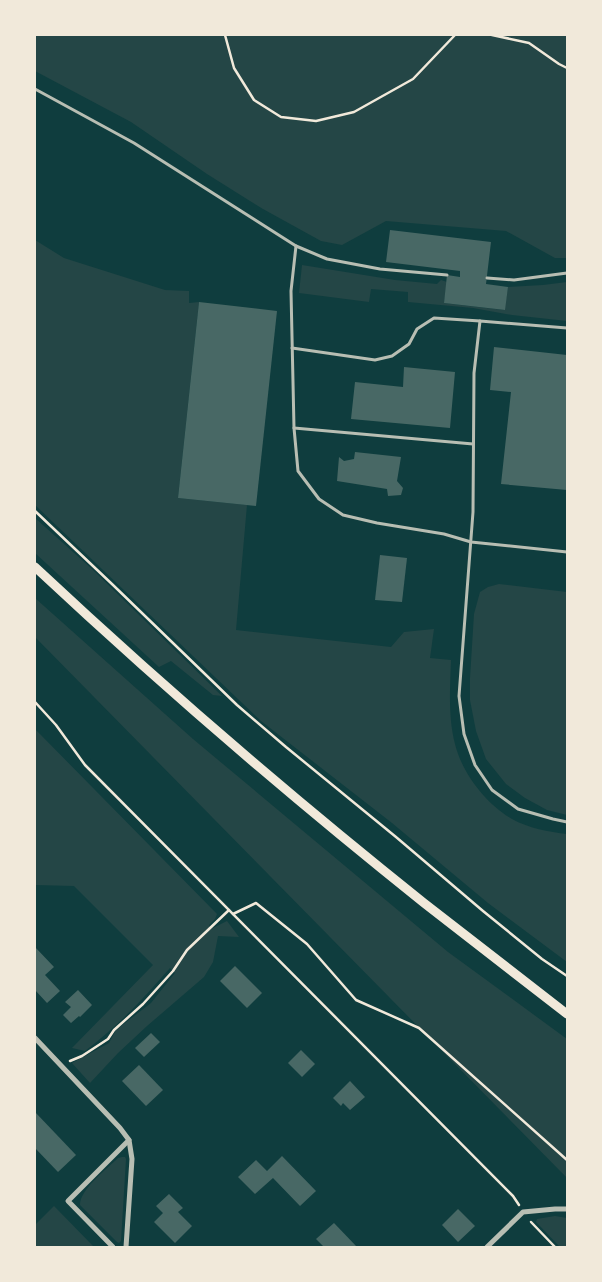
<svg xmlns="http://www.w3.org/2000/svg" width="602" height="1282" viewBox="0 0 602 1282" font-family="'Sofia Sans Condensed',sans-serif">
<rect width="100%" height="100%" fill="#0f3d3e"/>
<g fill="#244646">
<path d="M 35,35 L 567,35 L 567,258 L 555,258 L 506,231 L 386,221 L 342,245 L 321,241 L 263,209 L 207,174 L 131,122 L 35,71 Z"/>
<path d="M 35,240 L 64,258 L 165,290 L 189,291 L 189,303 L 199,302 L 178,498 L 247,505 L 236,630 L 391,647 L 404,632 L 434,629 L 430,658 L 451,660 C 450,688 448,717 455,744 C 462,773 486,804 512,819 C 528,828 549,832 567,834 L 567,962 L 488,903 L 392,823 L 261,721 L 35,505 Z"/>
<path d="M 302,265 L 395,280 L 437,284 L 441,280 L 447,282 L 444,303 L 504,310 L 508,287 L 543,285 L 567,282 L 567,321 L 512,315 L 473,308 L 408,302 L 408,292 L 371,289 L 369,302 L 299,293 Z"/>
<path d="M 35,518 L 92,569 L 222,696 L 213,695 L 171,661 L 159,667 L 35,553 Z"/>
<path d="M 499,584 L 567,592 L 567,815 L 547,810 L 525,798 L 506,784 L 486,759 L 476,731 L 470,700 L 470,678 L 474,614 L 480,592 L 488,587 Z"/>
<path d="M 35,598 L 193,739 L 448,952 L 567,1039 L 567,1178 L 35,637 Z"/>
<path d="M 35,729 L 217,914 L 215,919 L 209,925 L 211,929 L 227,921 L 239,937 L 218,936 L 213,962 L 204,977 L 147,1026 L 118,1053 L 90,1083 L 72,1063 L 109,1043 L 116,1030 L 151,1003 L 175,973 L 170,968 C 144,998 117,1027 85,1051 L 72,1048 L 153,965 L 74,886 L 35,885 Z"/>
<path d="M 122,1157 L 125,1157 L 126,1159 L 121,1241 L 119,1243 L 117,1242 L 80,1205 C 80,1189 107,1169 118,1158 Z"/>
<path d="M 54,1206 L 94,1247 L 35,1247 L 35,1225 Z"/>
<path d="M 555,1216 L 567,1218 L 567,1247 L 560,1247 L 536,1222 L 537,1219 Z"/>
</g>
<g fill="#486865">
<path d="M 390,230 L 491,242 L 486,284 L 508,287 L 505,310 L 444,303 L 447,275 L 460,277 L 460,271 L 386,262 Z"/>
<path d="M 199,302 L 277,311 L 256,506 L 178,498 Z"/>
<path d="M 494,347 L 567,355 L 567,490 L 501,484 L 511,392 L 490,390 Z"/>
<path d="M 404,367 L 455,372 L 450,428 L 351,419 L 355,382 L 403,387 Z"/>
<path d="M 355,452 L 401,457 L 397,481 L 403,488 L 401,495 L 388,496 L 387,489 L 337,481 L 339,457 L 344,461 L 354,459 Z"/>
<path d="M 380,555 L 407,558 L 402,602 L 375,600 Z"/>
<path d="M 35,947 L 54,967 L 45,975 L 60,991 L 47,1003 L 35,990 Z"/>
<path d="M 235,966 L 262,993 L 247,1008 L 220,981 Z"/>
<path d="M 78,990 L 92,1005 L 80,1017 L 79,1016 L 71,1023 L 63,1015 L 71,1007 L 65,1002 Z"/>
<path d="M 151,1033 L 160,1042 L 144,1057 L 135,1048 Z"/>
<path d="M 301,1050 L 315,1064 L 302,1077 L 288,1063 Z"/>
<path d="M 139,1065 L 163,1090 L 146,1106 L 122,1081 Z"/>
<path d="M 350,1081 L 365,1097 L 350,1110 L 343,1103 L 341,1106 L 333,1098 Z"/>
<path d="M 35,1112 L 76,1155 L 58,1172 L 35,1148 Z"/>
<path d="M 282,1156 L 316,1191 L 300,1206 L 273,1178 L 255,1194 L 238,1177 L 256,1160 L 267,1171 Z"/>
<path d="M 169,1194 L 183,1208 L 178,1212 L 192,1226 L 175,1243 L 154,1222 L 163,1213 L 156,1206 Z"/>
<path d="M 458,1209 L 475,1226 L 458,1242 L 442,1225 Z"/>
<path d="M 334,1223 L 357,1247 L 324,1247 L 316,1239 Z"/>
</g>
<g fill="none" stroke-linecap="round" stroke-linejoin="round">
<g stroke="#f1e9da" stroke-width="2.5">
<path d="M 225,35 L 234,68 L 254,100 L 281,117 L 316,121 L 354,112 L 413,79 L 455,35"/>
<path d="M 492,35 L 529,43 L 559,64 L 567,68"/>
<path d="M 35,511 L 113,585 L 237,705 L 286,747 L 396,837 L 483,911 L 542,959 L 567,976"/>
<path d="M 35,702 L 56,725 L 85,765 L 513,1196 L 519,1205"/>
<path d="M 233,914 L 256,903 L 307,944 L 356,1000 L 419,1028 L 567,1160"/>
<path d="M 70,1061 L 82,1056 L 108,1039 L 114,1030 L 143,1004 L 173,971 L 187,950 L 229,910"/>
<path d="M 531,1222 L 555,1247"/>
</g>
<g stroke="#b8beb3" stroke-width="3">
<path d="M 35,89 L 134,143 L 296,246 L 291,291 L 294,428 L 298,471 L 319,499 L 343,515 L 377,523 L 444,534 L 471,542 L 567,552"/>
<path d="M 296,246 L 327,259 L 380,269 L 447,275"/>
<path d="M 487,278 L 514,280 L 567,273"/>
<path d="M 567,328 L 480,321 L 474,373 L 473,512 L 459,696 L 464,734 L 475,765 L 492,790 L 518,809 L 553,819 L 567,822"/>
<path d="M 292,348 L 375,360 L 392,356 L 409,344 L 417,329 L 434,318 L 480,321"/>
<path d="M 294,428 L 473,444"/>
</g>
<g stroke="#b8beb3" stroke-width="5">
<path d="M 35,1038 L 120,1128 L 129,1140 L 132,1159 L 126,1247"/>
<path d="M 113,1247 L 68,1201 L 129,1140"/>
<path d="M 487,1247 L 523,1212 L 555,1209 L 567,1209"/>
</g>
<path stroke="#f1e9da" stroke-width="9" d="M 35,567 C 160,684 290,796 424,903 C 471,940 519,977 567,1014"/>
</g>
<rect width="602" height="1282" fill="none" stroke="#f1e9da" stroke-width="72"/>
</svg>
